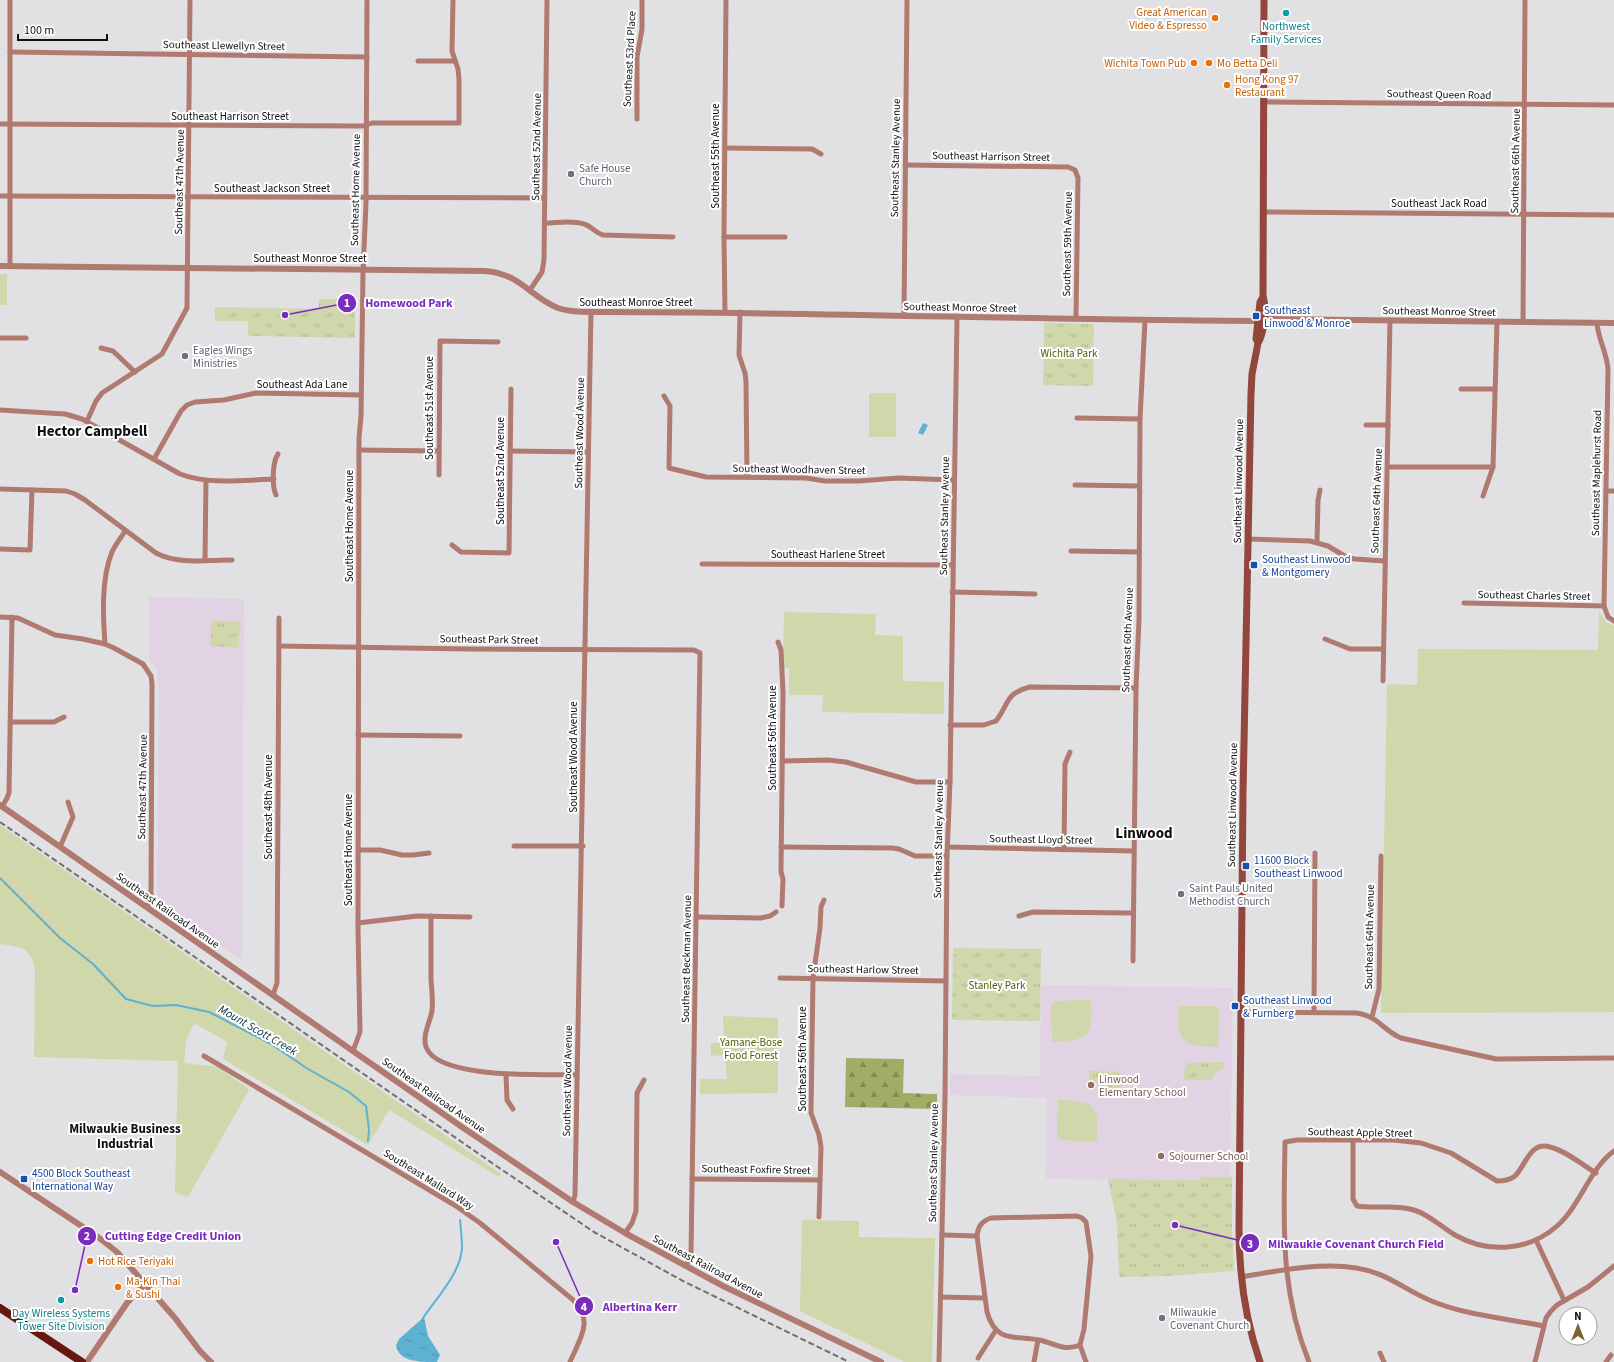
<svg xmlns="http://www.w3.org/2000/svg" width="1614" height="1362" viewBox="0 0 1614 1362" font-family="'Source Sans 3',sans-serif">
<defs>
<pattern id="forest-firs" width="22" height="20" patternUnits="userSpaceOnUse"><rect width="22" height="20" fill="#a2ac65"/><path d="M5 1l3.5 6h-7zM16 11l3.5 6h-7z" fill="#838b52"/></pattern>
<pattern id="park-tufts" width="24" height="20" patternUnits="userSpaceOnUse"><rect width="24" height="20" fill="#d0d7ab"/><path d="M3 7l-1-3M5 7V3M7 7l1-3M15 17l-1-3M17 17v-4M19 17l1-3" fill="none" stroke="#b2b892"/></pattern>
<pattern id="water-ripples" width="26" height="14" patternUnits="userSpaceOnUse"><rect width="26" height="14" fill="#5db1d3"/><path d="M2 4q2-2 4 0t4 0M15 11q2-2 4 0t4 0" fill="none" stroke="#5097b4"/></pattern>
</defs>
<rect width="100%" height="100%" fill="#e1e1e3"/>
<g fill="#e1d2e4">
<path d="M 149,597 L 244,599 L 242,960 L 157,900 L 159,684 L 157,670 L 149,660 Z"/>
<path d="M 1041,985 L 1233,988 L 1230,1177 L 1200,1177 L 1200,1180 L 1046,1179 L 1047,1098 L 950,1095 L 950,1074 L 1040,1076 Z"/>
</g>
<g fill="#d0d7ab">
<rect x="0" y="274" width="7" height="31"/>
<rect x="869" y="393" width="27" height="44"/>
<path d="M 1599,611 L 1606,622 L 1614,626 L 1614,1012 L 1381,1013 L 1387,684 L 1417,685 L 1418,649 L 1598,650 Z"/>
<path d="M 784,612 L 876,614 L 875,635 L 903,636 L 903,681 L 944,682 L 944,714 L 822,712 L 823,695 L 789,695 L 789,668 L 783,668 Z"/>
<path d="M 0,825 L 501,1174 L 499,1177 L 389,1110 L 368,1145 L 223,1059 L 227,1042 L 194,1023 L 186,1041 L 184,1063 L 218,1067 L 246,1087 L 249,1090 L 188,1197 L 175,1192 L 178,1061 L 34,1057 L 35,969 C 30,946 21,947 0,944 Z"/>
<path d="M 1091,1000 C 1093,1037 1090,1040 1052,1042 L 1051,1005 L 1055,1001 Z"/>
<path d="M 1178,1006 L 1215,1006 L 1219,1011 L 1218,1047 C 1181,1046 1178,1043 1178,1006 Z"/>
<path d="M 723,1016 L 778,1018 L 778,1093 L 700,1094 L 700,1079 L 727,1079 L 725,1055 L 711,1056 L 711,1043 L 724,1043 Z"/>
<path d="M 1058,1100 C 1096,1101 1099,1104 1097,1142 L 1061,1140 L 1057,1136 Z"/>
<path d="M 802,1220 L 859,1221 L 859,1237 L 935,1238 L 932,1362 L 904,1362 L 800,1311 Z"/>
</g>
<path fill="url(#forest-firs)" d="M 846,1058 L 904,1059 L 903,1093 L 937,1094 L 937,1109 L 845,1107 Z"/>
<g fill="url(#park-tufts)">
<path d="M 319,299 L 355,299 L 355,338 L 248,336 L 248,321 L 215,321 L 215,307 L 319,309 Z"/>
<path d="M 1044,323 L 1094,324 L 1093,386 L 1043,385 Z"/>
<path d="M 212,620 L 241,622 L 238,648 L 210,646 Z"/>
<path d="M 953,948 L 1041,949 L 1040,1021 L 952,1020 Z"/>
<path d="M 1224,1062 L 1224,1068 L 1216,1072 L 1211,1080 L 1184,1080 L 1185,1068 L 1188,1063 Z"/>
<path d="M 1089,1071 L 1118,1072 L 1126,1081 L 1111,1096 L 1099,1083 L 1089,1083 Z"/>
<path d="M 1200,1177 L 1232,1177 L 1232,1227 L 1234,1271 L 1168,1276 L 1119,1277 L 1117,1223 L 1108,1179 L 1200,1180 Z"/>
</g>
<g fill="url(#water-ripples)">
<path d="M 923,423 L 928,425 L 923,435 L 918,433 Z"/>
<path d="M 424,1317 L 428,1336 L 440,1355 L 437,1362 C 420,1362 398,1362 396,1345 L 399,1339 Z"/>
</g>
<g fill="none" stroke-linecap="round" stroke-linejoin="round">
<g stroke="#5db1d3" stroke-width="2">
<path d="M 0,878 L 60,938 L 93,964 L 126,999 L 153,1006 L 176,1005 L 209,1012 L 271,1044 L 308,1069 L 349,1092 L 366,1106 L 369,1130 L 368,1141"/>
<path d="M 382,1154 L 455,1197"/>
<path d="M 423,1318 C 436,1299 461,1272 462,1248 C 462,1239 461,1230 460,1220"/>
</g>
<g stroke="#b07a71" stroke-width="5">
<path d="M 10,52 L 367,57"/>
<path d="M 418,61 L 455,61"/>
<path d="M 1263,102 L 1614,105"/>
<path d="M 637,119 L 637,57 L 642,29 L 642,0"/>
<path d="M 0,124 L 363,126 L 372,123 L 459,123 L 459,79 L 458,69 L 452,51 L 453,0"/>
<path d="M 725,148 L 812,149 L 821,154"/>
<path d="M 905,165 L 1068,167 L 1075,170 L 1078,178 L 1076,319"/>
<path d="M 0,196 L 545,198"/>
<path d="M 1263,212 L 1614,215"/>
<path d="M 545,223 C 557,223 572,220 584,224 C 591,226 596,233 603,235 L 673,237"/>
<path d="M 724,237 L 785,237"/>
<path d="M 10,266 L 10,0"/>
<path d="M 530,290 L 542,272 L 544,260 L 547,0"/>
<path d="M 725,312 L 724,237 L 726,0"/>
<path d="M 740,312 L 739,355 L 745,373 L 746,381 L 747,477"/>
<path d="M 904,316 L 907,0"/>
<path d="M 1523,322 L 1525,0"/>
<path d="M 1597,323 C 1598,339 1607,353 1608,369 L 1604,606 L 1608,617 L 1614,621"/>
<path d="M 0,338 L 26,338"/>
<path d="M 101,348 L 113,351 L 135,372"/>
<path d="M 1461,389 L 1495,389"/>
<path d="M 664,396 L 670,406 L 669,468 L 706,477 L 806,478 L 825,481 L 859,481 L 898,478 L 954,480"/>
<path d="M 0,410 L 65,414 L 82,419 L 180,474 C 209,485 243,480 274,479"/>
<path d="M 1077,418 L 1140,419"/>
<path d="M 87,421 L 96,401 L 102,393 L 162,354 L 187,308 L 190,0"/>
<path d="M 1366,425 L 1388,425"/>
<path d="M 359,450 L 439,451"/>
<path d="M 510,451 L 588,452"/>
<path d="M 154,459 L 181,411 L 187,405 L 195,402 L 224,400 L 256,393 L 361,395"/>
<path d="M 1388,467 L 1493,467"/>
<path d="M 439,475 L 440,341 L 498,342"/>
<path d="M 1075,485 L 1139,486"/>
<path d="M 0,489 L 66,491 L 75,494 L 85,500 L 156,553 C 178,565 208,560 232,560"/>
<path d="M 1606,491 L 1614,491"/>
<path d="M 276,495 C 272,486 272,463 278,454"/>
<path d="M 1483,496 L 1493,467 L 1497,322"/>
<path d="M 1248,539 L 1310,541 L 1328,546 L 1348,558 L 1355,559 L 1384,561"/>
<path d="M 1317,542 L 1318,500 L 1320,490"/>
<path d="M 452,545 L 461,552 L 509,553 L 511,389"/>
<path d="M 0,549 L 30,550 L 32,490"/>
<path d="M 1071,551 L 1139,552"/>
<path d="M 205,560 L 206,480"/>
<path d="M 702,564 L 953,565"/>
<path d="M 952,592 L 1035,594"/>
<path d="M 1464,603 L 1604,606"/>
<path d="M 0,617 L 18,618 L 55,635 L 83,639 L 105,644 L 114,648 L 143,664 L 151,676 L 152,684 L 151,898 L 147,907"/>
<path d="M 1325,639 L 1350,649 L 1383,649"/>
<path d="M 778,642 L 781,650 L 783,693 L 781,872 L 783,879 L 782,906"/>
<path d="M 105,644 C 103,616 101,579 112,552 C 115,545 121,538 125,531"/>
<path d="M 279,646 L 469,649 L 694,650 L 700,653 L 691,1255 L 686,1266"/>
<path d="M 1383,681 L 1390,320"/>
<path d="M 10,722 L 54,722 L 64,717"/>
<path d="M 950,725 L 984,725 L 996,721 C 1010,703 1004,694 1030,687 L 1136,688"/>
<path d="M 358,735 L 460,736"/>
<path d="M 782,761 L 828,760 L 846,762 L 916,782 L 950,782"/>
<path d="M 2,807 L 7,798 L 9,793 L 12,617"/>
<path d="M 514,846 L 583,846"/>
<path d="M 60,847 L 73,817 L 68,802"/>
<path d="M 781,847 L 892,848 L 899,849 L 915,856 L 947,856"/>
<path d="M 948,847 L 1134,851"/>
<path d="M 359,850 L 380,850 L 402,855 L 413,855 L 429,853"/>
<path d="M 1064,850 L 1065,764 L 1070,752"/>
<path d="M 431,916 C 431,938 431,959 431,980 C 432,990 433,1001 432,1011 C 430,1022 422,1036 426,1047 C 438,1080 547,1074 577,1075"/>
<path d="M 1019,916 L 1033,912 L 1133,913"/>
<path d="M 697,917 L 761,918 L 770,916 L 776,912"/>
<path d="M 358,923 L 417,916 L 470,917"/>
<path d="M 1133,961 L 1136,688 L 1139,620 L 1140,419 L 1145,320"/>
<path d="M 780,978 L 946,981"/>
<path d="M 273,995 L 277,983 L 279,618"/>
<path d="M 1241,1012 L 1356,1013 C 1379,1016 1382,1030 1401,1038 L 1496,1059 L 1614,1058"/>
<path d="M 1314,1012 L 1315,853"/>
<path d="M 1372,1017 L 1379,989 L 1381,856"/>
<path d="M 353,1051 L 360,1032 L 358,930 L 359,438 L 361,416 L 363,273 L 366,203 L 367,0"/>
<path d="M 204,1056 L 456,1206 L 480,1223 L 572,1299 C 595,1320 580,1338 570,1362"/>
<path d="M 506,1074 L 507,1100 L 513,1109"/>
<path d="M 1353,1141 L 1353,1199 L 1357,1206 C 1376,1209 1395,1204 1414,1210 C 1430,1215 1441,1227 1455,1235 C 1488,1254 1529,1251 1557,1226 C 1580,1206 1590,1168 1614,1151"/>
<path d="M 692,1179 L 820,1180"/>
<path d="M 573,1202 L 575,1195 L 591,312"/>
<path d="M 1077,1216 L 1082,1218 L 1086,1222 L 1091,1256 L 1084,1329 L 1080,1345 C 1063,1352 1055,1343 1039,1340 C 1015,1335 996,1344 987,1312 L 977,1236 C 978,1226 982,1221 991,1218 Z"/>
<path d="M 819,1217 L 821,1147 L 819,1135 L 811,1113 L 813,978 L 820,928 L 821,907 L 824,900"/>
<path d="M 625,1233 L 632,1223 L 636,1211 L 637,1093 L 644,1080"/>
<path d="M 942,1235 L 977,1236"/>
<path d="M 1536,1240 L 1564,1300"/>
<path d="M 1241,1277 C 1277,1271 1320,1262 1356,1268 C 1389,1273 1405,1291 1434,1302 C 1466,1315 1509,1319 1544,1326"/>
<path d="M 941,1297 L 984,1298"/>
<path d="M 1080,1345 L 1086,1362"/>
<path d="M 1380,1353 L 1384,1362"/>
<path d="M 978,1358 L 996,1330"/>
<path d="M 939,1362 L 945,1099 L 947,856 L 950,782 L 957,317"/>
<path d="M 1034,1362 L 1038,1340"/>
<path d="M 1309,1362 C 1279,1288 1284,1220 1285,1142 L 1297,1140 L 1393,1140 L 1421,1143 L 1451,1153 L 1497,1181 C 1503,1181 1510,1180 1515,1176 C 1526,1165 1530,1141 1550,1147 C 1566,1151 1581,1164 1596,1173"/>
<path d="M 1535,1362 L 1546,1318 L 1551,1311 L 1557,1305 L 1588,1287 L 1614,1266"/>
<path d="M 1606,1362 L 1611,1355"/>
</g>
<g stroke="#b07a71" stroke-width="6">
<path d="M 0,266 L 485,271 C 521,274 529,296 558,308 C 569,312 580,312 591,312 C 813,312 1036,320 1258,321"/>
<path d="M 1264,319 L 1614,323"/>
<path d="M 0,805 L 462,1127 L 573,1202 L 625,1233 L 723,1286 L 881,1362"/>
<path d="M 0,1172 L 98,1237 L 117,1252 L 175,1318 L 200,1351 L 211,1362"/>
<path d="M 87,1362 L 127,1303 L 145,1284"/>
</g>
<g stroke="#93463c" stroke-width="7">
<path d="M 1257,341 L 1256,339 L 1260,302 L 1263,297"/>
<path d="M 1260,1362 C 1245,1319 1239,1273 1239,1228 L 1243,793 L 1251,394 L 1252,374 L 1258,343 C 1264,334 1267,307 1263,297 L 1264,0"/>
</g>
<path stroke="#661710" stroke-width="8" d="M 0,1308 L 82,1362"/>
<path stroke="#707071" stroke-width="2" stroke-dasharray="6 3" stroke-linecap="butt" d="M 0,822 L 492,1163 L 594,1232 L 683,1281 L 849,1362"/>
</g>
<g fill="#0f9aa8" stroke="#fff" stroke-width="1.5">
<circle cx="1286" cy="13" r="4"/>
<circle cx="61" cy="1300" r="4"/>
</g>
<g fill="#e8710a" stroke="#fff" stroke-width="1.5">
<circle cx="1215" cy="18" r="4"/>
<circle cx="1194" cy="63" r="4"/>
<circle cx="1209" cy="63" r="4"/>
<circle cx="1227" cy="85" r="4"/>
<circle cx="90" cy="1261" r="4"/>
<circle cx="118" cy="1287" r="4"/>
</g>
<g fill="#6b7280" stroke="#fff" stroke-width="1.5">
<circle cx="571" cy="174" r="4"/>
<circle cx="185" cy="356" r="4"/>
<circle cx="1181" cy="894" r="4"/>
<circle cx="1162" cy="1318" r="4"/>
</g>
<g fill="#1a4fb4" stroke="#fff" stroke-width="1.5">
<rect x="1252" y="312" width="8" height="8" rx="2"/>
<rect x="1250" y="561" width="8" height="8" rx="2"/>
<rect x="1242" y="862" width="8" height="8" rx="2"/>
<rect x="1231" y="1002" width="8" height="8" rx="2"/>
<rect x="20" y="1175" width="8" height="8" rx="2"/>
</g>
<g fill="#8d6e63" stroke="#fff" stroke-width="1.5">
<circle cx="1091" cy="1085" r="4"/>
<circle cx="1161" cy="1156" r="4"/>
</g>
<g text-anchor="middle" stroke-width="4" stroke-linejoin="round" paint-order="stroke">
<g font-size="11" fill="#c56008" stroke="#fff" text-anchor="start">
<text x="1207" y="16" text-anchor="end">Great American<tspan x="1207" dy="13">Video &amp; Espresso</tspan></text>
<text x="1186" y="67" text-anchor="end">Wichita Town Pub</text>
<text x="1217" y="67">Mo Betta Deli</text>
<text x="1235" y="83">Hong Kong 97<tspan x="1235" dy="13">Restaurant</tspan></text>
<text x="98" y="1265">Hot Rice Teriyaki</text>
<text x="126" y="1285">Ma-Kin Thai<tspan x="126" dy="13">&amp; Sushi</tspan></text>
</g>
<g font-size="11" fill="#0d838f" stroke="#fff">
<text x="1286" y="30">Northwest<tspan x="1286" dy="13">Family Services</tspan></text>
<text x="61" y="1317">Day Wireless Systems<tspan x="61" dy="13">Tower Site Division</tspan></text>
</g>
<g font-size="11" fill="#101010" stroke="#fff">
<text transform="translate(224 45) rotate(1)" y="4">Southeast Llewellyn Street</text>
<text transform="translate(629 59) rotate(-87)" y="4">Southeast 53rd Place</text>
<text transform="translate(1439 94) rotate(1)" y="4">Southeast Queen Road</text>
<text x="230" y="120">Southeast Harrison Street</text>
<text transform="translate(536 147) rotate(-89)" y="4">Southeast 52nd Avenue</text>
<text transform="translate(715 156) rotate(-90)" y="4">Southeast 55th Avenue</text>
<text transform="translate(991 156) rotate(1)" y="4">Southeast Harrison Street</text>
<text transform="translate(895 158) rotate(-89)" y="4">Southeast Stanley Avenue</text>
<text transform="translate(1515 161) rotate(-89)" y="4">Southeast 66th Avenue</text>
<text transform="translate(179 182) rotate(-89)" y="4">Southeast 47th Avenue</text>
<text x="272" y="192">Southeast Jackson Street</text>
<text transform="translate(355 190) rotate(-89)" y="4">Southeast Home Avenue</text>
<text x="1439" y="207">Southeast Jack Road</text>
<text transform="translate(1067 244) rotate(-89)" y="4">Southeast 59th Avenue</text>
<text x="310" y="262">Southeast Monroe Street</text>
<text x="636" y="306">Southeast Monroe Street</text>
<text transform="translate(960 307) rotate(1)" y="4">Southeast Monroe Street</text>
<text transform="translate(1439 311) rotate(1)" y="4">Southeast Monroe Street</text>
<text x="302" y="388">Southeast Ada Lane</text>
<text transform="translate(429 408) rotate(-90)" y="4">Southeast 51st Avenue</text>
<text transform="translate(579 433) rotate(-89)" y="4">Southeast Wood Avenue</text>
<text transform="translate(799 469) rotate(1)" y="4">Southeast Woodhaven Street</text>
<text transform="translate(500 471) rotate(-90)" y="4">Southeast 52nd Avenue</text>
<text transform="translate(1596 473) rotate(-89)" y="4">Southeast Maplehurst Road</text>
<text transform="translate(1238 481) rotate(-89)" y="4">Southeast Linwood Avenue</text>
<text transform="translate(1376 501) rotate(-88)" y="4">Southeast 64th Avenue</text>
<text transform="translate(944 516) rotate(-89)" y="4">Southeast Stanley Avenue</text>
<text transform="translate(349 526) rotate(-90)" y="4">Southeast Home Avenue</text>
<text x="828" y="558">Southeast Harlene Street</text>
<text transform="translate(1534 595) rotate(1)" y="4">Southeast Charles Street</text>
<text transform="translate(489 639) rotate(1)" y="4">Southeast Park Street</text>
<text transform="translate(1127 640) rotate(-88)" y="4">Southeast 60th Avenue</text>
<text transform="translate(772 738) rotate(-90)" y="4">Southeast 56th Avenue</text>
<text transform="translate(573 757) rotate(-90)" y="4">Southeast Wood Avenue</text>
<text transform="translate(142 787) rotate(-89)" y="4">Southeast 47th Avenue</text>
<text transform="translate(1232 805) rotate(-89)" y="4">Southeast Linwood Avenue</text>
<text transform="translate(268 807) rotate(-90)" y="4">Southeast 48th Avenue</text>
<text transform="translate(938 839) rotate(-89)" y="4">Southeast Stanley Avenue</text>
<text transform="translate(1041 839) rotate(1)" y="4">Southeast Lloyd Street</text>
<text transform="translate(348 850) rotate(-90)" y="4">Southeast Home Avenue</text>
<text transform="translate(168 910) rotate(35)" y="4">Southeast Railroad Avenue</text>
<text transform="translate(1369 937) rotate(-89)" y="4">Southeast 64th Avenue</text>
<text transform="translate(686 959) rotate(-89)" y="4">Southeast Beckman Avenue</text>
<text transform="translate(863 969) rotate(1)" y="4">Southeast Harlow Street</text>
<text transform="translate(802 1059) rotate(-90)" y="4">Southeast 56th Avenue</text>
<text transform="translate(567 1081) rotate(-89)" y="4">Southeast Wood Avenue</text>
<text transform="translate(434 1095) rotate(35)" y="4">Southeast Railroad Avenue</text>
<text transform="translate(1360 1132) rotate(1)" y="4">Southeast Apple Street</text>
<text transform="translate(933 1163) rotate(-89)" y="4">Southeast Stanley Avenue</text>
<text transform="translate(756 1169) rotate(1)" y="4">Southeast Foxfire Street</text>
<text transform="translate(429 1179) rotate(32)" y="4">Southeast Mallard Way</text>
<text transform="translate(708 1266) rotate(28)" y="4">Southeast Railroad Avenue</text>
</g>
<g font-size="11" fill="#5b616d" stroke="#fff" text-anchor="start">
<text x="579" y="172">Safe House<tspan x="579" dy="13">Church</tspan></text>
<text x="193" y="354">Eagles Wings<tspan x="193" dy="13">Ministries</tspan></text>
<text x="1189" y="892">Saint Pauls United<tspan x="1189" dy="13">Methodist Church</tspan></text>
<text x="1170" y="1316">Milwaukie<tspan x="1170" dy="13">Covenant Church</tspan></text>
</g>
<g font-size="11" fill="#164399" stroke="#fff" text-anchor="start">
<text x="1264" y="314">Southeast<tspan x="1264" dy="13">Linwood &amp; Monroe</tspan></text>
<text x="1262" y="563">Southeast Linwood<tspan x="1262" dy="13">&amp; Montgomery</tspan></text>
<text x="1254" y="864">11600 Block<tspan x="1254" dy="13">Southeast Linwood</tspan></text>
<text x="1243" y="1004">Southeast Linwood<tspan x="1243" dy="13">&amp; Furnberg</tspan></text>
<text x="32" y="1177">4500 Block Southeast<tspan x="32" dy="13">International Way</tspan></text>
</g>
<g font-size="11" fill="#535b05" stroke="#fff">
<text x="1069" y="357">Wichita Park</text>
<text x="997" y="989">Stanley Park</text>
<text x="751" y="1046">Yamane-Bose<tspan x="751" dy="13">Food Forest</tspan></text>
</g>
<g font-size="11" fill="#785e54" stroke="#fff" text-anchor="start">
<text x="1099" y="1083">Linwood<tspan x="1099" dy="13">Elementary School</tspan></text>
<text x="1169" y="1160">Sojourner School</text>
</g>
<g font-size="12" font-style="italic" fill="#09313f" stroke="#fff">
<text transform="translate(258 1030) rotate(30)" y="4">Mount Scott Creek</text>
</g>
<g font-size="13" font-weight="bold" fill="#101010" stroke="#fff">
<text x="125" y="1133">Milwaukie Business<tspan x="125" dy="15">Industrial</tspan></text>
</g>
<g font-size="15" font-weight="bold" fill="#101010" stroke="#fff">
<text x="92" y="436">Hector Campbell</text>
<text x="1144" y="838">Linwood</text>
</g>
</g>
<path fill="none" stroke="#7b2cbf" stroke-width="1.5" d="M285 315L347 303M75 1290L87 1236M1175 1225L1250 1243M556 1242L584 1306"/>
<g fill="#7b2cbf" stroke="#fff" stroke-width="1.5">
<circle cx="285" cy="315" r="4"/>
<circle cx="75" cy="1290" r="4"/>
<circle cx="1175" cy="1225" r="4"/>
<circle cx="556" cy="1242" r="4"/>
<circle cx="347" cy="303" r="10"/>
<circle cx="87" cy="1236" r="10"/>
<circle cx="1250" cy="1243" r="10"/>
<circle cx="584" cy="1306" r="10"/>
</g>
<g font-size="12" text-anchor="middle" font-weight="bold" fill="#fff">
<text x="347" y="307">1</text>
<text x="87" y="1240">2</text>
<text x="1250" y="1248">3</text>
<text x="584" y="1311">4</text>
</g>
<g font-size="12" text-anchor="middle" font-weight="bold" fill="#7b2cbf" stroke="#fff" stroke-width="4" stroke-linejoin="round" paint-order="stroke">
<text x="409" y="307">Homewood Park</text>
<text x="173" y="1240">Cutting Edge Credit Union</text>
<text x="1356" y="1248">Milwaukie Covenant Church Field</text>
<text x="640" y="1311">Albertina Kerr</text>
</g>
<g transform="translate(1578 1326)"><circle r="19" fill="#ffffff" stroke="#9f9f9f"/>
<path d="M0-3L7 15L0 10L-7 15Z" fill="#7b6233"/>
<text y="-6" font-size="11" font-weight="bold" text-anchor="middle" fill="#101010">N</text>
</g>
<path d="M18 34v6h89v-6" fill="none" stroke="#101010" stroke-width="2"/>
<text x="24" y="34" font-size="12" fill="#101010" stroke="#ffffff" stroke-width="3" paint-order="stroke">100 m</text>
</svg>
